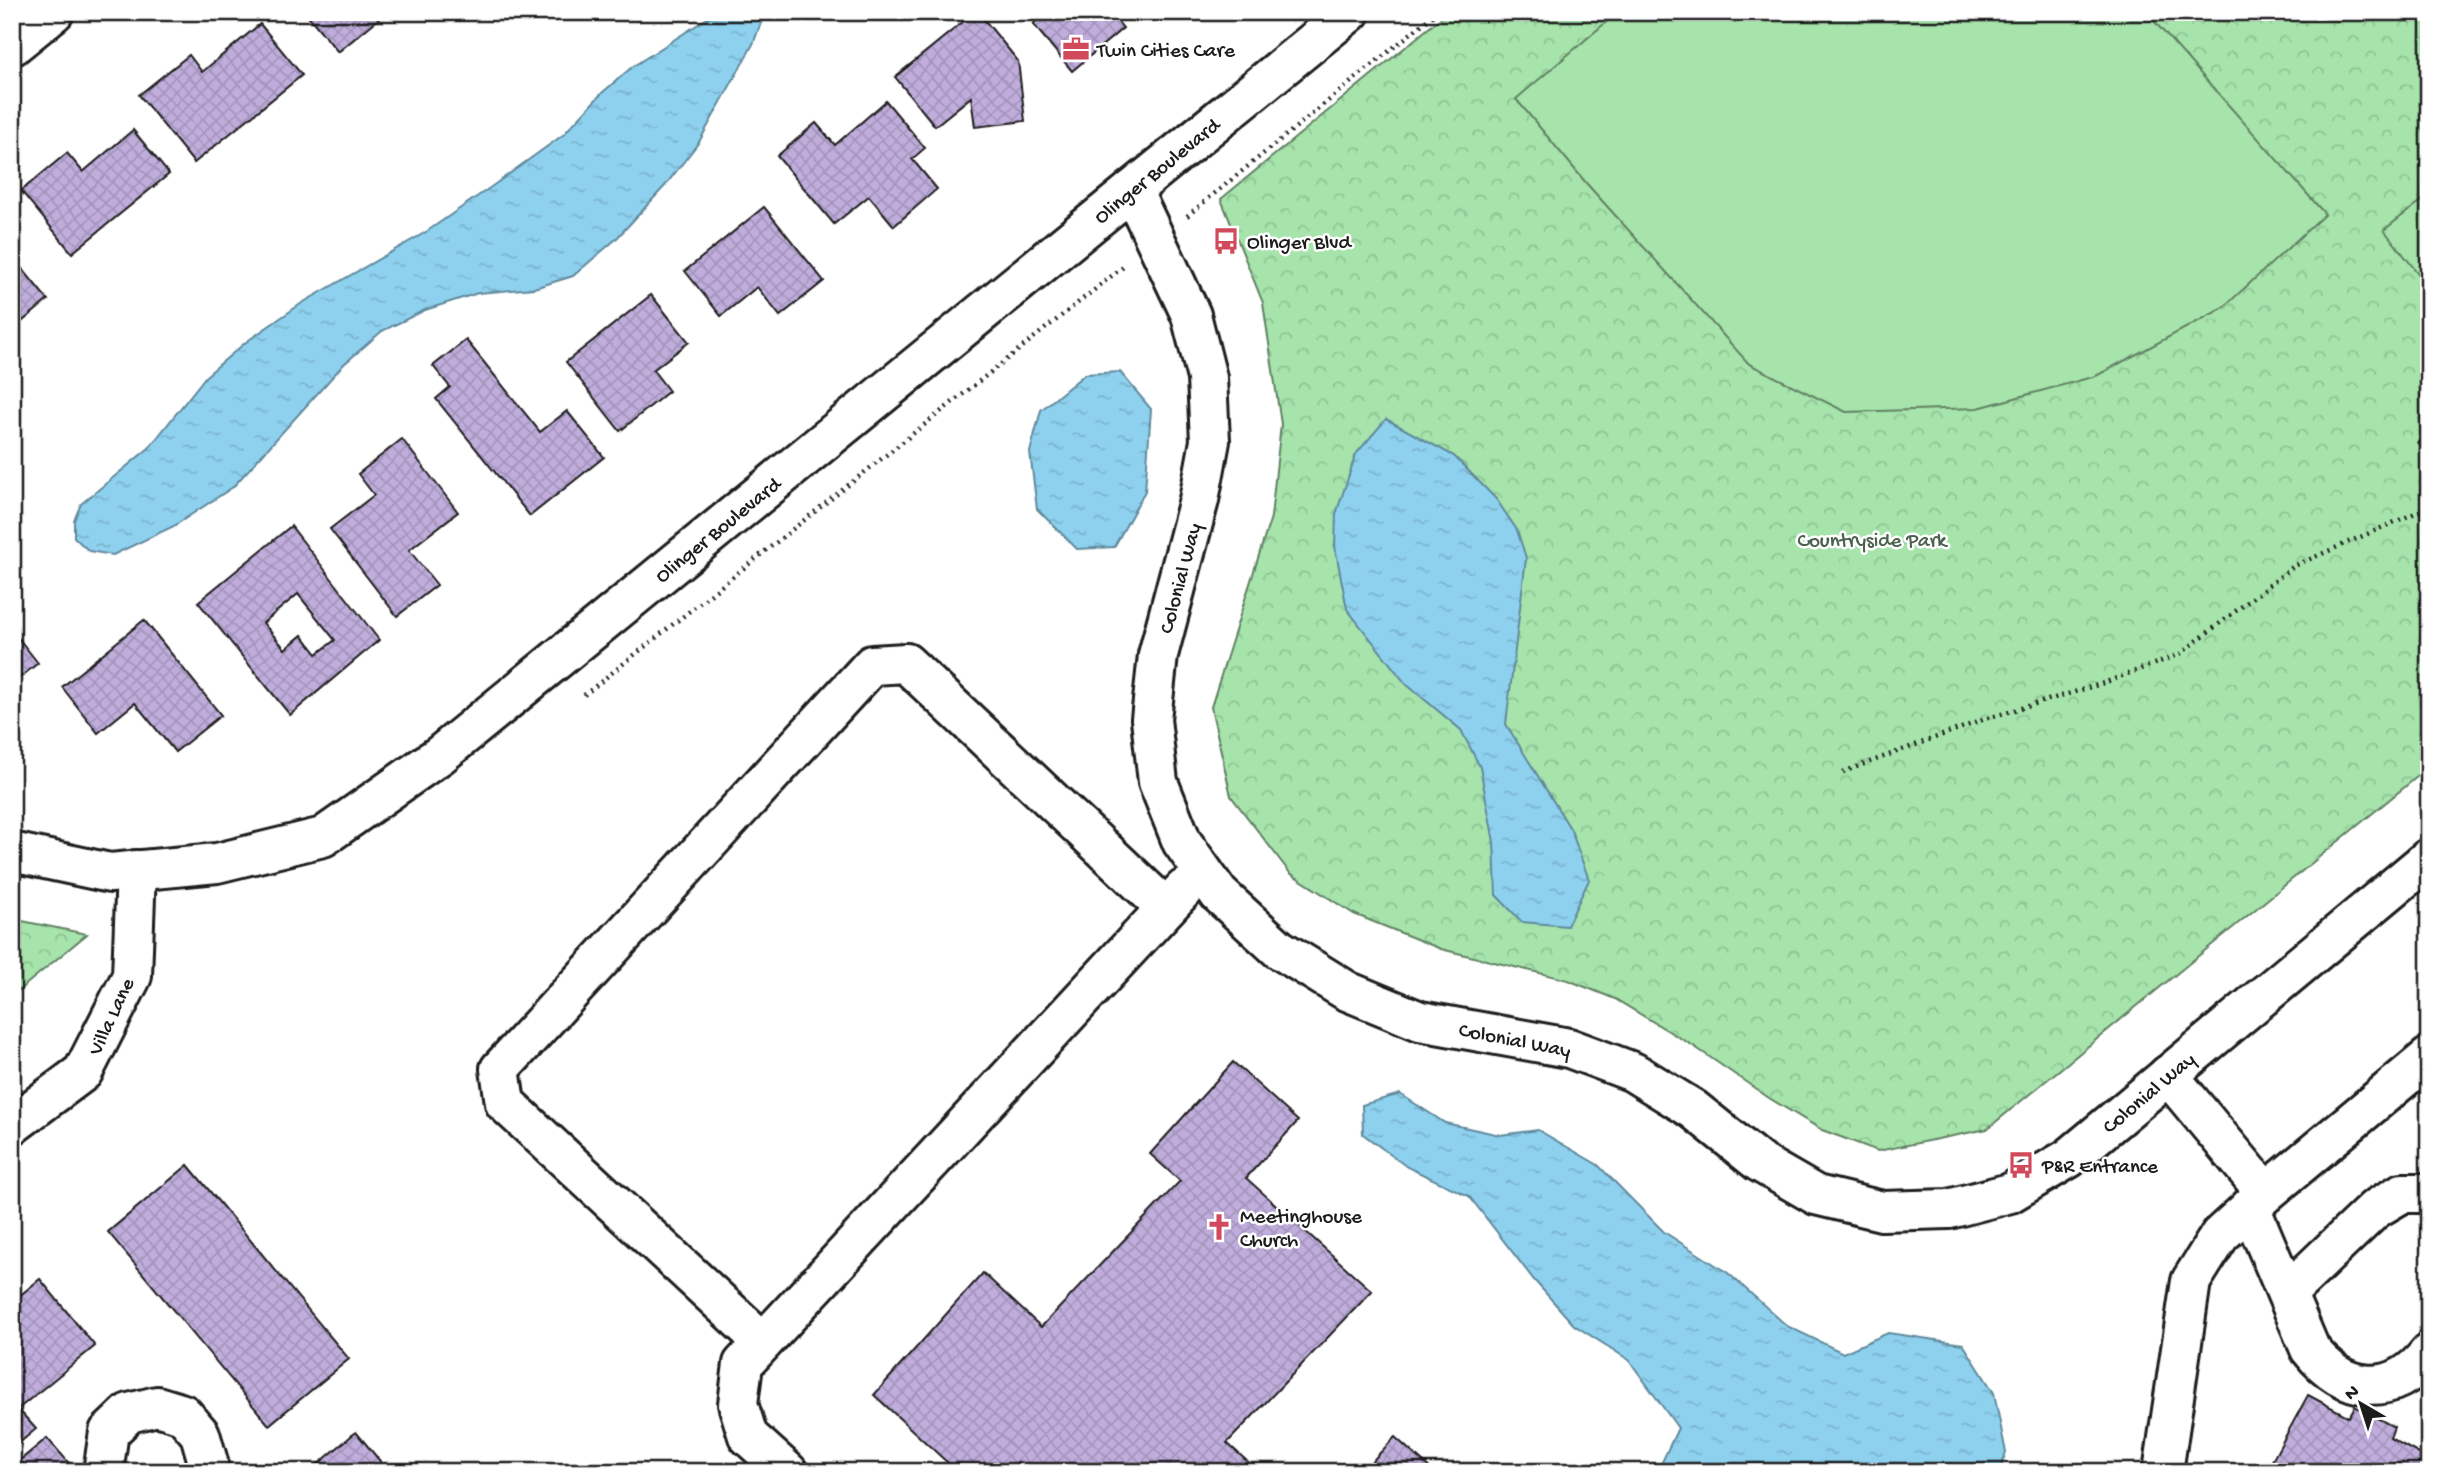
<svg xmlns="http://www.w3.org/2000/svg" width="2441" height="1484" viewBox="0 0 2441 1484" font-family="'Gochi Hand',sans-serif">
<defs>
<pattern id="park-crowns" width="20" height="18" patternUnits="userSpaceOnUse" patternTransform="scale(1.75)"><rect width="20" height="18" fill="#a6e4ab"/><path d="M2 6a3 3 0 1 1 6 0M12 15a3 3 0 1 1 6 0" fill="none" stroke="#8ec393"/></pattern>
<pattern id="water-ripples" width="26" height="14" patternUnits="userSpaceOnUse" patternTransform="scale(1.75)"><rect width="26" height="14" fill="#8ed1ef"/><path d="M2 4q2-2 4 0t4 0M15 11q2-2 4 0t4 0" fill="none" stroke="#7ab3cc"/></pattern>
<pattern id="building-cross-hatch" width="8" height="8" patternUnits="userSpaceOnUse" patternTransform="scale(1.75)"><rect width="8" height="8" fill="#c0addc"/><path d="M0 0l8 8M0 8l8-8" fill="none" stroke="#a494bc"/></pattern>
</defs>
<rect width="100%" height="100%" fill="#fff"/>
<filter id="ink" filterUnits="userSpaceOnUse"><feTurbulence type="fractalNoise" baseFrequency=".0143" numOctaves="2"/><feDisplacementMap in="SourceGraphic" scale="14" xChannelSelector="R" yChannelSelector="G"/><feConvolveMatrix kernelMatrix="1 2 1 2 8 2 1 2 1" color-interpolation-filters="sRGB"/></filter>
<g filter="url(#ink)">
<g fill="url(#park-crowns)" stroke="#618064" stroke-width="2">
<path d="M 1448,12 L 2429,12 L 2429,767 L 1987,1129 L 1878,1151 L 1822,1130 L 1769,1098 L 1695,1047 L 1615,999 L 1568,980 L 1441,949 L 1354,914 L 1290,873 L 1231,796 L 1211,707 L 1271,517 L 1281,424 L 1263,303 L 1221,199 Z"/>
<path d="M 12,919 L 87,934 L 12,996 Z"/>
</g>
<g fill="#a6e4ab" stroke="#618064" stroke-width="2">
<path d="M 1618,12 L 2146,12 L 2325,214 L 2223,308 L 2096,376 L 1978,408 L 1846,412 L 1749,364 L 1587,184 L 1516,99 Z"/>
<path d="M 2429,195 L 2429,287 L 2384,230 Z"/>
</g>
<g fill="url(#water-ripples)" stroke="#60899b" stroke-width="2">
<path d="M 717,12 L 765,12 L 753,44 L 699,142 L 664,187 L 616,239 L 573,276 L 534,288 L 478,293 L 425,310 L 382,331 L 343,365 L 233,487 L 174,526 L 113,555 L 89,551 L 74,537 L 74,520 L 81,504 L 149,448 L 206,376 L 246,342 L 302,303 L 426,232 L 491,187 L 563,135 L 602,93 L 632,67 Z"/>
<path d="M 1120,372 L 1151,409 L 1145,491 L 1114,547 L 1077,549 L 1037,509 L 1030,452 L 1041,410 L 1085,374 Z"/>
<path d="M 1386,419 L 1454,456 L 1496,499 L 1517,530 L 1526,558 L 1506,724 L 1571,830 L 1589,880 L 1567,926 L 1522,922 L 1496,895 L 1494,842 L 1480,767 L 1461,730 L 1406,684 L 1347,609 L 1335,547 L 1336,514 L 1356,454 Z"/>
<path d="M 1400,1094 L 1445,1123 L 1500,1135 L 1538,1130 L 1598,1165 L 1664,1232 L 1728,1273 L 1787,1326 L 1843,1353 L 1888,1333 L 1963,1344 L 1994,1393 L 2006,1453 L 1999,1472 L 1665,1472 L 1662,1462 L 1678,1428 L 1629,1360 L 1574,1325 L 1534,1280 L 1469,1196 L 1407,1167 L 1363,1134 L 1362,1105 Z"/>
</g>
<g fill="url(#building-cross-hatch)" stroke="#1c1c1c" stroke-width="2" fill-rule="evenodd">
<path d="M 305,12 L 387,12 L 338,52 Z"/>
<path d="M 975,12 L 978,12 L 1018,61 L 1025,121 L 975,127 L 971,97 L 935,126 L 895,77 Z"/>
<path d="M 1046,12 L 1110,12 L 1123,28 L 1072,71 L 1033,24 Z"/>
<path d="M 260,24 L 302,75 L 194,163 L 139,95 L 189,55 L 202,72 Z"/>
<path d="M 886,101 L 925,148 L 912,159 L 937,189 L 894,226 L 869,196 L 834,224 L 777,156 L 816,123 L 835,145 Z"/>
<path d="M 133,130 L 169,174 L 72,253 L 21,191 L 67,153 L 83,172 Z"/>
<path d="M 764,207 L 824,281 L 780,316 L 757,287 L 721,316 L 685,271 Z"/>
<path d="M 12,256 L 48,300 L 12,330 Z"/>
<path d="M 651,295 L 689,342 L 653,370 L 669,391 L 620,431 L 566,362 Z"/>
<path d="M 466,340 L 540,432 L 567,411 L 604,457 L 530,516 L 436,399 L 450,387 L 433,366 Z"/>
<path d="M 2429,433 L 2429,456 L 2418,443 Z"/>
<path d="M 402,439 L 458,512 L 409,550 L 437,585 L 397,616 L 330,529 L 374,495 L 358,474 Z"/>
<path d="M 291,526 L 379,640 L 290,715 L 198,602 ZM 298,594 L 335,640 L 317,654 L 302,635 L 285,649 L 263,623 Z"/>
<path d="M 144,620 L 221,715 L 175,752 L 135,703 L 98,733 L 62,687 Z"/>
<path d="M 12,630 L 38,663 L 12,684 Z"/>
<path d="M 1233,1062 L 1298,1121 L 1246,1178 L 1372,1291 L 1227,1443 L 1259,1472 L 941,1472 L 949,1464 L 874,1395 L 983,1273 L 1041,1327 L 1180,1181 L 1150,1154 Z"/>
<path d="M 188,1165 L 349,1359 L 269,1425 L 108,1232 Z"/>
<path d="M 40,1279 L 95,1346 L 18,1409 L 36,1429 L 12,1449 L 12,1302 Z"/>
<path d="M 2308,1395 L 2349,1417 L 2355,1406 L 2394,1427 L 2390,1438 L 2421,1455 L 2429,1441 L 2429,1472 L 2266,1472 Z"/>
<path d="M 356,1432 L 389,1472 L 309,1472 Z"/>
<path d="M 1395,1437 L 1434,1472 L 1362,1472 Z"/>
<path d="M 47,1438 L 76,1471 L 16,1472 L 12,1467 Z"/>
</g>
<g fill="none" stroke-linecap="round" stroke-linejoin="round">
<defs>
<g id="minor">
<path d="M 12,46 L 54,12"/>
<path d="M 1132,190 L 1191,315 L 1207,378 L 1210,441 L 1199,500 L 1158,655 L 1151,719 L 1158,782 L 1182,842 L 1219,894 L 1279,949 L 1347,991 L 1420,1021 L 1569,1048 L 1633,1072 L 1693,1109 L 1759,1162 L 1816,1195 L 1882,1211 L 1949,1209 L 2010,1193 L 2069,1158 L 2429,858"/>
<path d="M 12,852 L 110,873 L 217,863 L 323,837 L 440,755 L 1350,12"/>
<path d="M 2168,1075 L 2266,1193 L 2429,1057"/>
<path d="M 12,1125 L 83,1072 L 132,976 L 136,870"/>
<path d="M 2250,1207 L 2310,1349 C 2344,1393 2393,1399 2429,1353"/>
<path d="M 2287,1293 L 2375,1209 L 2402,1193 L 2429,1193"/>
<path d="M 763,1342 L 505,1103 L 500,1069 L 872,665 L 906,663 L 1166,908"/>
<path d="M 103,1472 L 109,1432 L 129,1413 L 157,1406 L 183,1414 L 200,1434 L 208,1462 L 205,1472"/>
<path d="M 788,1472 L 748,1436 L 738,1404 L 743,1364 L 1184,889"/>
<path d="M 2163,1472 L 2191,1281 L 2220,1235 L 2266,1193"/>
</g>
</defs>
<use href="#minor" stroke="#1c1c1c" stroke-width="44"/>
<g stroke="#1c1c1c" stroke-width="4.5" stroke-dasharray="2 5" stroke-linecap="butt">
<path d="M 1187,216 L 1437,12"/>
<path d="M 584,695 L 1123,267"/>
<path d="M 1843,772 L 1988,718 L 2101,684 L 2180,654 L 2294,566 L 2429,507"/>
</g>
<use href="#minor" stroke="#fff" stroke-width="38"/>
</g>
</g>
<defs>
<symbol id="office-bare" viewBox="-9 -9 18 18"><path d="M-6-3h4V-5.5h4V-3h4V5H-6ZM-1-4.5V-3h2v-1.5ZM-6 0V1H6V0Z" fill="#d1495b" stroke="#fff" stroke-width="2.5" paint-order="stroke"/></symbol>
<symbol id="bus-bare" viewBox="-9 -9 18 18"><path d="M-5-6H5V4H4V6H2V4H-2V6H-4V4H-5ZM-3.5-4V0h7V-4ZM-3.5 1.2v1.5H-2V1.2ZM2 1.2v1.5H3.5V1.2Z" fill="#d1495b" stroke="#fff" stroke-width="2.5" paint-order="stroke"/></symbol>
<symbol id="church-bare" viewBox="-9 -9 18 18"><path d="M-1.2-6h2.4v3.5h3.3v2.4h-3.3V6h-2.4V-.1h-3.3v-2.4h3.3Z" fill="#d1495b" stroke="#fff" stroke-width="2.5" paint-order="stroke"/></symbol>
</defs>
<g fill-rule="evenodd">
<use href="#office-bare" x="1057" y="30" width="38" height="38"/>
<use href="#bus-bare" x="1207" y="222" width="38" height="38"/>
<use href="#bus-bare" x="2002" y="1146" width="38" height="38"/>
<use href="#church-bare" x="1200" y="1208" width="38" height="38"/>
</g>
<g text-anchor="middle" stroke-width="5" stroke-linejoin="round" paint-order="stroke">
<g font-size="21" fill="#1c1c1c" stroke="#fff" text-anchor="start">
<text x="1097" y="56">Twin Cities Care</text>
<text x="1247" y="248">Olinger Blvd</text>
<text x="2042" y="1172">P&amp;R Entrance</text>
<text x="1240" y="1222">Meetinghouse<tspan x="1240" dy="24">Church</tspan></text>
</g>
<g font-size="21" fill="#1c1c1c" stroke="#fff">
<text transform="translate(1156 170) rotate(-39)" y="7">Olinger Boulevard</text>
<text transform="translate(717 529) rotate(-39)" y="7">Olinger Boulevard</text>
<text transform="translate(1179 578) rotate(-75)" y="7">Colonial Way</text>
<text transform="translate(110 1016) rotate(-65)" y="7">Villa Lane</text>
<text transform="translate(1515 1039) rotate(11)" y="7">Colonial Way</text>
<text transform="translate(2148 1092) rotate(-40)" y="7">Colonial Way</text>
</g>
<g font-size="21" fill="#4c624e" stroke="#fff">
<text x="1872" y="546">Countryside Park</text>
</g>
</g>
<rect width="2441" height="1484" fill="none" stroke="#fff" stroke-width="42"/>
<rect x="21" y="21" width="2399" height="1442" fill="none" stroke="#1c1c1c" stroke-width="2.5" filter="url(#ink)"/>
<g transform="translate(2361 1404) rotate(321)" stroke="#ffffff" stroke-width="5" paint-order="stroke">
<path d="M0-5L12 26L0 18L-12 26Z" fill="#1c1c1c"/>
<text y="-10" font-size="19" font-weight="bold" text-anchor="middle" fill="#1c1c1c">N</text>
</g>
</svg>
